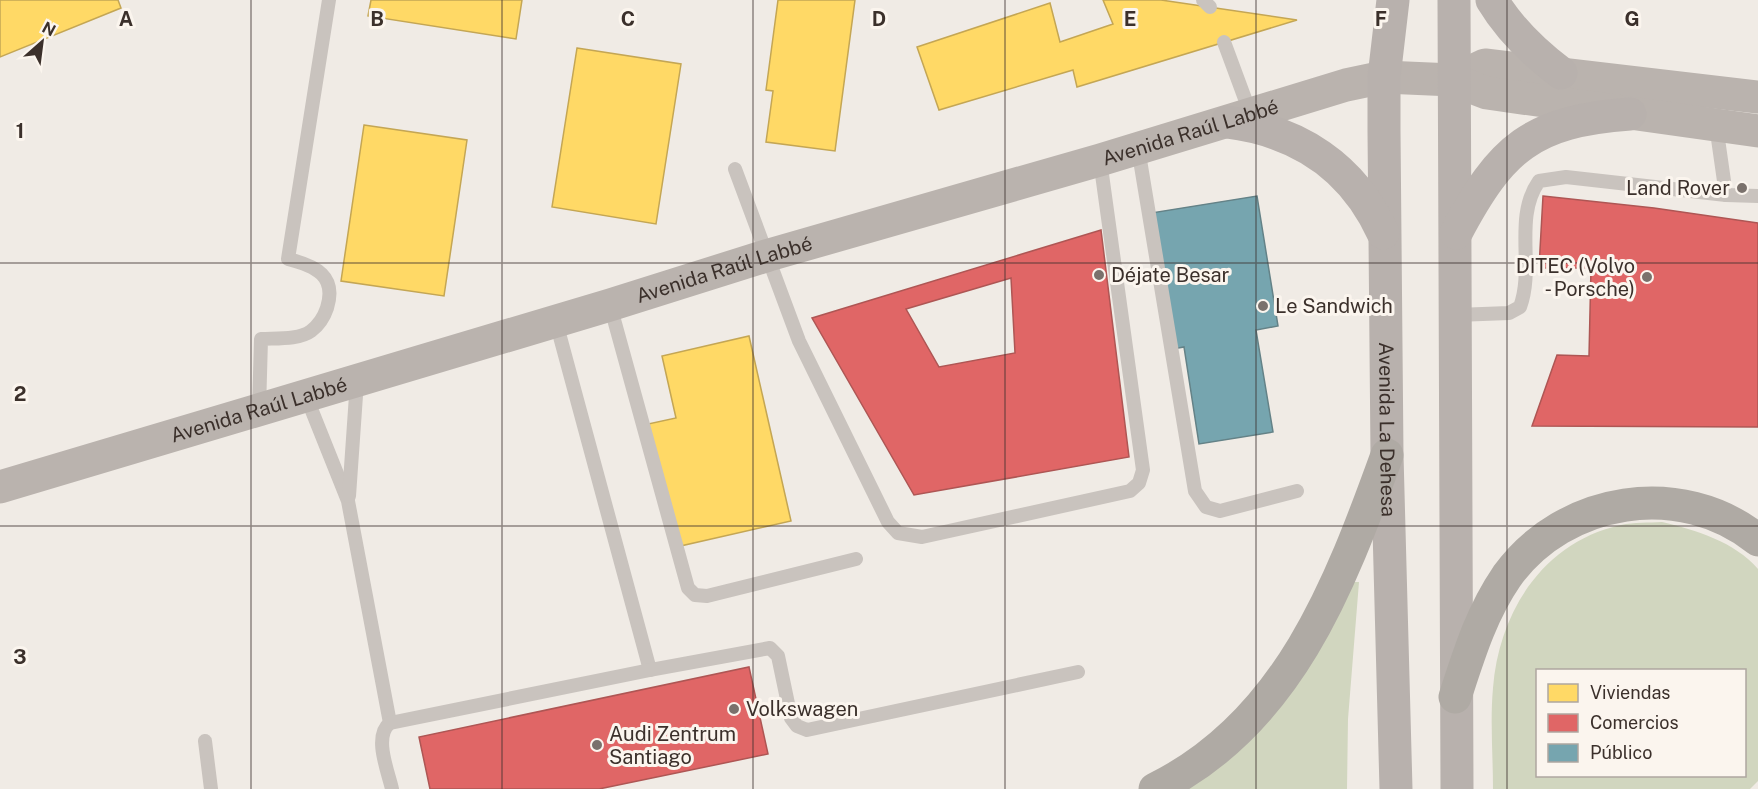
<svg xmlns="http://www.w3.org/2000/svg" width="1758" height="789" viewBox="0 0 1758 789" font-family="'Public Sans',sans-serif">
<rect width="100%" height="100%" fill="#f0ebe5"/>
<g fill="#d1d6bf" fill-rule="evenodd">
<path d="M 1662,522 C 1696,530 1735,542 1758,569 L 1758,781 L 1750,789 L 1493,789 C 1493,756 1490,721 1493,688 C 1499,612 1543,542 1621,525 C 1634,522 1649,523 1662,522 ZM 1744,670 L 1744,776 L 1538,776 L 1538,670 Z"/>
<path d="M 1352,582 L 1359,582 L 1348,719 L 1347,789 L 1159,789 L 1192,772 Z"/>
</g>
<g fill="#ffd966" stroke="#c4a654" stroke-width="1.5">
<path d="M 0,0 L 118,0 L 121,8 L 0,57 Z"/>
<path d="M 371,0 L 522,0 L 516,39 L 368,16 Z"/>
<path d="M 778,0 L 855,0 L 835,151 L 766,142 L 773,91 L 766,90 Z"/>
<path d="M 1103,0 L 1161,0 L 1297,20 L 1077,87 L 1073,70 L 939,110 L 917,47 L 1050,3 L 1060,42 L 1113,24 Z"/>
<path d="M 577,48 L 681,64 L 656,224 L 552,207 Z"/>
<path d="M 364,125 L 467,140 L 444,296 L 341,281 Z"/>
<path d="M 749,336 L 791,521 L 676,547 L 648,424 L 676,418 L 662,356 Z"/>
</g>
<g fill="#e06666" stroke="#ae5654" stroke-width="1.5" fill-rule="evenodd">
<path d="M 1543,196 L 1654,208 L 1758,223 L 1758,427 L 1532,426 L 1557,355 L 1589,356 L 1591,268 L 1539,268 Z"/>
<path d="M 1101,230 L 1129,457 L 914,495 L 812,318 ZM 1011,278 L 1015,353 L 939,367 L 906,309 Z"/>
<path d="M 749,667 L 768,754 L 599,789 L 430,789 L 419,737 Z"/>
</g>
<path fill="#76a5af" stroke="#648287" stroke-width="1.5" d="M 1257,196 L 1278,326 L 1256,330 L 1273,432 L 1199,444 L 1184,347 L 1173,349 L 1151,213 Z"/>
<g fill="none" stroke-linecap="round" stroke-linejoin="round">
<g stroke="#c9c3be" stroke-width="14">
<path d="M 1203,0 L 1210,7"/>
<path d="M 1224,42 L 1251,115"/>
<path d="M 1716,125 L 1726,195"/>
<path d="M 1138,148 L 1195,491 L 1206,507 L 1220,511 L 1297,491"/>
<path d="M 735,169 L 799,341 L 888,522 L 898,533 L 922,537 L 1130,491 L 1139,483 L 1143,470 L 1100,160"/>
<path d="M 610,305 L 688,588 L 695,595 L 707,596 L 856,559"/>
<path d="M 1456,315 L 1509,313 L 1520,307 C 1535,267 1513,218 1539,181 L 1566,177 L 1726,195 L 1758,196"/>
<path d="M 556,322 L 650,670"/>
<path d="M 306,396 L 348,501 L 390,723"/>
<path d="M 259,410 L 261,339 C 275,338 299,340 311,331 C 319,325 324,317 327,308 C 337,276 316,266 288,259 L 329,0"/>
<path d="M 349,496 L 357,381"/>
<path d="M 205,741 L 211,789"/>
<path d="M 392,789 C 388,771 373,736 390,723 L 650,670 L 770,648 L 778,656 L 791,718 L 797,726 L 807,730 L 1078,672"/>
</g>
<g stroke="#bab3ae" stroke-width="33">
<path d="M 1453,80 L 1485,65 L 1758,97"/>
<path id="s1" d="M 0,487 L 610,305 L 769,255 L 1100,160 L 1346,85 L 1384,77 L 1453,80 L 1487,93 L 1758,131"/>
</g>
<g stroke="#b8b1ad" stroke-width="33">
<path id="s2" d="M 1393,0 L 1384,77 L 1384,131 L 1387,455 L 1396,789"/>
<path d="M 1454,0 L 1457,789"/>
<path d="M 1492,0 C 1510,30 1533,52 1561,73"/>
<path d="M 1227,122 C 1298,131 1353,167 1383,233"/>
<path d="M 1456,233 C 1501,148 1532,121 1630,114"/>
</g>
<g stroke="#afaaa4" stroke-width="33">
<path d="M 1455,697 C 1469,654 1481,614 1507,576 C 1564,497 1681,478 1758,540"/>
<path d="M 1155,789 C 1288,724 1340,585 1387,455"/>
</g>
</g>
<path fill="none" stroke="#3b302b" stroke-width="1.5" stroke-opacity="0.55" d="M 251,0 L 251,789M 502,0 L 502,789M 753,0 L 753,789M 1005,0 L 1005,789M 1256,0 L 1256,789M 1507,0 L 1507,789M 0,263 L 1758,263M 0,526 L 1758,526"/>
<g fill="#7a716c" stroke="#fbf5ee" stroke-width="2">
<circle cx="1742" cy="188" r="6"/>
<circle cx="1099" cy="275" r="6"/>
<circle cx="1647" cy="277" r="6"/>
<circle cx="1263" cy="306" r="6"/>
<circle cx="734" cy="709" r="6"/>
<circle cx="597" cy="745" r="6"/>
</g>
<g text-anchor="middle" stroke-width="6" stroke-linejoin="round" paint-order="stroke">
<g font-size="20" fill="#3b302b" stroke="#fbf5ee">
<text dy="7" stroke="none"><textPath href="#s1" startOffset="1242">Avenida Raúl Labbé</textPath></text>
<text dy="7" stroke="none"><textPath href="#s1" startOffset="756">Avenida Raúl Labbé</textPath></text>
<text dy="7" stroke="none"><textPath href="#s1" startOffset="270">Avenida Raúl Labbé</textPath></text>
<text dy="7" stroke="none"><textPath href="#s2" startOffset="430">Avenida La Dehesa</textPath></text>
</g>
<g font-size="20" fill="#3b302b" stroke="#fbf5ee" text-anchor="start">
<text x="1730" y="195" text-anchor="end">Land Rover</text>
<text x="1635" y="273" text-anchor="end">DITEC (Volvo<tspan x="1635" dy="23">- Porsche)</tspan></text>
<text x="1111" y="282">Déjate Besar</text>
<text x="1275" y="313">Le Sandwich</text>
<text x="746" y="716">Volkswagen</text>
<text x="609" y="741">Audi Zentrum<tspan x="609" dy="23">Santiago</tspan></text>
</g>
</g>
<g font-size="20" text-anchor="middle" font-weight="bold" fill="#3b302b" stroke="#fbf5ee" stroke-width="6" stroke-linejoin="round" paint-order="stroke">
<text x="126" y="26">A</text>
<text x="377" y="26">B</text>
<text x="628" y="26">C</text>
<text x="879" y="26">D</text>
<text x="1130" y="26">E</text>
<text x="1381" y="26">F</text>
<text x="1632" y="26">G</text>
<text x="20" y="138">1</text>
<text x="20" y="401">2</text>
<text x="20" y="664">3</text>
</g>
<rect x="1536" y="669" width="210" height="108" fill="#fbf5ee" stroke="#aea6a0" stroke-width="1.5"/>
<rect x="1548" y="684" width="30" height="18" fill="#ffd966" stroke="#aea6a0" stroke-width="1.5"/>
<text x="1590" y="699" font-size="18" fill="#3b302b">Viviendas</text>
<rect x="1548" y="714" width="30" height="18" fill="#e06666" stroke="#aea6a0" stroke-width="1.5"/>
<text x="1590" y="729" font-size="18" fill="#3b302b">Comercios</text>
<rect x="1548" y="744" width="30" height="18" fill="#76a5af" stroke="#aea6a0" stroke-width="1.5"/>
<text x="1590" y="759" font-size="18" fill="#3b302b">Público</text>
<g transform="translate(42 42) rotate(28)" stroke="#fbf5ee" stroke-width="4.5" paint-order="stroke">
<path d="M0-4.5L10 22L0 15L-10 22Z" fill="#3b302b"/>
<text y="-9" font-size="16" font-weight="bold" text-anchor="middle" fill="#3b302b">N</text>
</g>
</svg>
